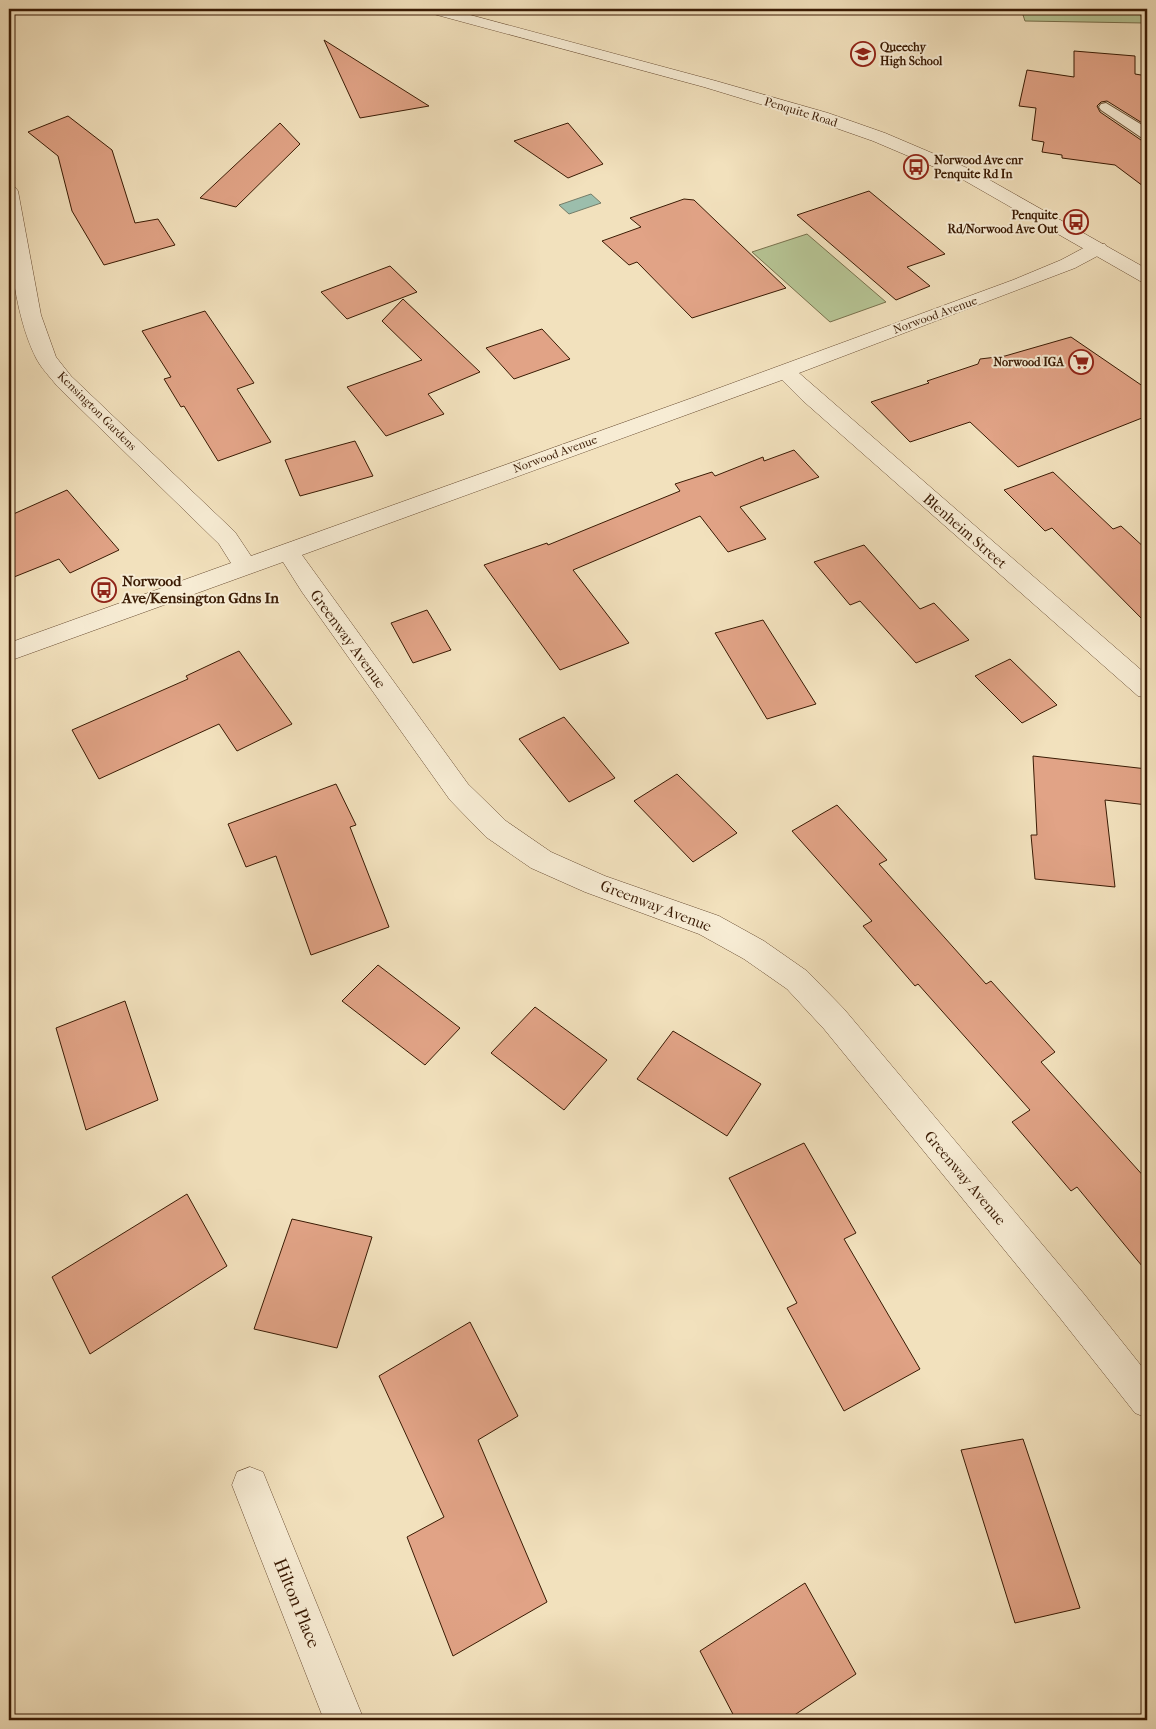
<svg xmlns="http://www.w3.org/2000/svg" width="1156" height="1729" viewBox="0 0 1156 1729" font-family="'IM FELL French Canon',serif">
<rect width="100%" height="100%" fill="#f2e1bd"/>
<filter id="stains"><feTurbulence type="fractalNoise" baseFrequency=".004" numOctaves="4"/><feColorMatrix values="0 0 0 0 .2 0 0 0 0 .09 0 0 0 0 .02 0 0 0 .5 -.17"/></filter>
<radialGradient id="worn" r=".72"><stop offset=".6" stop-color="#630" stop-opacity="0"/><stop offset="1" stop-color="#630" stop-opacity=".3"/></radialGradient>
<g fill="#b6c494" stroke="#78704c">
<path d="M 1021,9 L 1138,9 L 1144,23 L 1025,21 Z"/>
<path d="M 807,234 L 886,302 L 830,322 L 752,252 Z"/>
</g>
<path fill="#9cbeac" stroke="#757d69" d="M 591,194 L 601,203 L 569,214 L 559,205 Z"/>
<g fill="#e1a386" stroke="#3a1b04">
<path d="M 324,40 L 429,106 L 360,118 Z"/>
<path d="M 1074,51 L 1135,56 L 1135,74 L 1147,76 L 1147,126 L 1107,101 L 1101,102 L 1097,106 L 1100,112 L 1141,140 L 1147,141 L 1147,189 L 1115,165 L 1062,158 L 1062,155 L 1042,152 L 1044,142 L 1032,140 L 1036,108 L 1019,106 L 1027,70 L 1074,77 Z"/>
<path d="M 68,116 L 112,150 L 135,223 L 158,219 L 175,245 L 104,265 L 72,211 L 58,156 L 28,132 Z"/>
<path d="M 280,123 L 300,144 L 236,207 L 200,198 Z"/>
<path d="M 568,123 L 603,164 L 568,178 L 514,141 Z"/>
<path d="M 869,191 L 945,254 L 907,267 L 930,286 L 896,300 L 797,215 Z"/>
<path d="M 684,199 L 694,200 L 786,288 L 692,318 L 637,262 L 629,265 L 602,241 L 641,227 L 630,218 Z"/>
<path d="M 390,266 L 417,292 L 347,319 L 321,292 Z"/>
<path d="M 403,299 L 480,372 L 428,394 L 444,414 L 386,436 L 347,387 L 422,360 L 382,321 Z"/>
<path d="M 205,311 L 254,383 L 237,389 L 271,442 L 218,461 L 184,406 L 181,407 L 164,379 L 171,377 L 142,331 Z"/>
<path d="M 542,329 L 570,359 L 514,379 L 486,348 Z"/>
<path d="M 1071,337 L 1147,389 L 1147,416 L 1018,467 L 970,422 L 910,442 L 871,402 L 929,383 L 927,381 L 978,364 L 980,359 L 1005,356 Z"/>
<path d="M 355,441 L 373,476 L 300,496 L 285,460 Z"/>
<path d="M 794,450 L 819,477 L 740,507 L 766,539 L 728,552 L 700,516 L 573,570 L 629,643 L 560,670 L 484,565 L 547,543 L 548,545 L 680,491 L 675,484 L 712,472 L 715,476 L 763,457 L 764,461 Z"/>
<path d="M 1053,472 L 1113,529 L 1121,526 L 1147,550 L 1147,624 L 1052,528 L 1045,531 L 1004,490 Z"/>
<path d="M 67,490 L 119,550 L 70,573 L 59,559 L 9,579 L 9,516 Z"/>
<path d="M 864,545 L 920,609 L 934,603 L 969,640 L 916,663 L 860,601 L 850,605 L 814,562 Z"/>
<path d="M 427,610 L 451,650 L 413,663 L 391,623 Z"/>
<path d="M 763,620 L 816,704 L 767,719 L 715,633 Z"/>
<path d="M 239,651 L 292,724 L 237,751 L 219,724 L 99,779 L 72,730 L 188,679 L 186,676 Z"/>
<path d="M 1010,659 L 1057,705 L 1022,723 L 975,676 Z"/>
<path d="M 564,717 L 615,778 L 569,802 L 519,739 Z"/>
<path d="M 1033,756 L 1147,769 L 1147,805 L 1105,800 L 1115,887 L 1035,879 L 1031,835 L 1037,835 Z"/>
<path d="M 677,774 L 737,833 L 693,862 L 634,801 Z"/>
<path d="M 336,784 L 356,825 L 350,827 L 389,927 L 311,955 L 276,856 L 246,867 L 228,824 Z"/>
<path d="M 837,805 L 887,860 L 879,864 L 986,984 L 991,981 L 1055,1052 L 1041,1062 L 1147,1180 L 1147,1272 L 1077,1187 L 1071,1191 L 1012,1122 L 1030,1110 L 918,984 L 915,986 L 863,926 L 872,921 L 792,831 Z"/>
<path d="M 378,965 L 460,1028 L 425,1065 L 342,1001 Z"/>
<path d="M 125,1001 L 158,1100 L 86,1130 L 56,1028 Z"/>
<path d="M 535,1007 L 607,1060 L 564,1110 L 491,1053 Z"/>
<path d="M 673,1031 L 761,1084 L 727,1136 L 637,1079 Z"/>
<path d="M 804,1143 L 856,1233 L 844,1239 L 920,1369 L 844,1411 L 787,1308 L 797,1303 L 729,1178 Z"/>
<path d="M 187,1194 L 227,1266 L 90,1354 L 52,1277 Z"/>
<path d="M 292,1219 L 372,1237 L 337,1348 L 254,1329 Z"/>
<path d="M 470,1322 L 518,1416 L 478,1440 L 547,1602 L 453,1656 L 407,1537 L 444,1517 L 379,1376 Z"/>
<path d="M 1023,1439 L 1080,1608 L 1015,1623 L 961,1450 Z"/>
<path d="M 805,1583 L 856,1674 L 787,1720 L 736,1720 L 700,1651 Z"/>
</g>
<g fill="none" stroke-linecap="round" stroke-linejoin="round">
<defs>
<path id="service" d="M 1106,103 L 1147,128 L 1147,139 L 1142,138 L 1101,110 L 1099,107 L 1101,104 Z"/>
<g id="minor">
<path d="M 9,186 L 15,187 L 18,191 L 41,315 L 56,357 L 71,376 L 235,532 L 251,556 L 692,398 L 1013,280 L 1061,260 L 1091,244 L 1105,244 L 1107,248 L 1105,252 L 1075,268 L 799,373 L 1147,675 L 1147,698 L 1138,696 L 802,400 L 782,380 L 302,555 L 468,784 L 506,821 L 551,852 L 605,876 L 719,916 L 764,941 L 807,971 L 844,1009 L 1084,1294 L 1147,1373 L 1147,1418 L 1135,1413 L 1060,1318 L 824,1029 L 787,989 L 744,959 L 699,934 L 585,892 L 531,868 L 486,837 L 450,800 L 302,592 L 283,562 L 9,661 L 9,643 L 231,563 L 219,544 L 57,386 C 50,377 41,368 36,358 C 13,313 6,235 9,186 Z"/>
<path d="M 250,1467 L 263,1472 L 364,1720 L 324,1720 L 232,1485 L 237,1472 Z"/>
</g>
<path id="tertiary" d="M 423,9 L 448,9 L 716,81 L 828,113 L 885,133 L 972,170 L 1147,269 L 1147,283 L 1140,281 L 960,178 L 873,141 L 816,121 L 704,87 L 426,12 Z"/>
</defs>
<use href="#service" stroke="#684c32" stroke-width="2"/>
<use href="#minor" stroke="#684c32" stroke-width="1"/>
<use href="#tertiary" stroke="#684c32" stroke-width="1"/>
<use href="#service" fill="#f7ecd4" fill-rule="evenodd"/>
<use href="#minor" fill="#f7ecd4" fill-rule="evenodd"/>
<use href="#tertiary" fill="#f7ecd4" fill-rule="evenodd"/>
</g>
<defs>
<symbol id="school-ring" viewBox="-11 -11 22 22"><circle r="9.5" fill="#f7ecd4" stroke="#8f2418" stroke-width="1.5"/><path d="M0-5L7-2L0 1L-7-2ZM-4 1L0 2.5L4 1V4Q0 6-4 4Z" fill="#8f2418"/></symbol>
<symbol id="bus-ring" viewBox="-11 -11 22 22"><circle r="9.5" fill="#f7ecd4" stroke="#8f2418" stroke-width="1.5"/><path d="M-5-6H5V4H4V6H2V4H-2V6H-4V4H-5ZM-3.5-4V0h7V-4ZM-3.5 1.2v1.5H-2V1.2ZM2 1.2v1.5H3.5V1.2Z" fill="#8f2418"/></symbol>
<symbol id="supermarket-ring" viewBox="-11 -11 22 22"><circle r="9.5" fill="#f7ecd4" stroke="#8f2418" stroke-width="1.5"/><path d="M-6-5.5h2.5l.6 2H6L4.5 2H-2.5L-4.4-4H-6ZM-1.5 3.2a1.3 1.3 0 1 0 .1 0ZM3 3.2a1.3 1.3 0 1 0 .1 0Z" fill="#8f2418"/></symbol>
</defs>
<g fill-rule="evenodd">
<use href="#school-ring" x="849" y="40" width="28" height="28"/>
<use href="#bus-ring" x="902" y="153" width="28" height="28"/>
<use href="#bus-ring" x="1062" y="208" width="28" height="28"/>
<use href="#supermarket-ring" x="1067" y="348" width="28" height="28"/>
<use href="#bus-ring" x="90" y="576" width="28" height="28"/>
</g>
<g text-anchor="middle" stroke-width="4" stroke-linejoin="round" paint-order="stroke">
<g font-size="12" font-weight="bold" fill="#3a1b04" stroke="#f7ecd4" text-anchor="start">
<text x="880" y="51">Queechy<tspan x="880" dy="14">High School</tspan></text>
<text x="934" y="164">Norwood Ave cnr<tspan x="934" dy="14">Penquite Rd In</tspan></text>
<text x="1058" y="219" text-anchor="end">Penquite<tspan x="1058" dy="14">Rd/Norwood Ave Out</tspan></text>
<text x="1064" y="366" text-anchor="end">Norwood IGA</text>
</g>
<g font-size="12" fill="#3a1b04" stroke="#f7ecd4">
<text transform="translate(801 112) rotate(17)" y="4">Penquite Road</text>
<text transform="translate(935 315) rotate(-20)" y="4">Norwood Avenue</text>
<text transform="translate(97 411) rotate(45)" y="4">Kensington Gardens</text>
<text transform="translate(555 454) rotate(-20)" y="4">Norwood Avenue</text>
</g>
<g font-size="15" fill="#3a1b04" stroke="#f7ecd4">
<text transform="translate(965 531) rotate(41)" y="5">Blenheim Street</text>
<text transform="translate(348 639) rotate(54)" y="5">Greenway Avenue</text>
<text transform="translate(656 906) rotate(21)" y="5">Greenway Avenue</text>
<text transform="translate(965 1178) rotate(50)" y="5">Greenway Avenue</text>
</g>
<g font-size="15" font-weight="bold" fill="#3a1b04" stroke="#f7ecd4" text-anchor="start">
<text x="122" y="586">Norwood<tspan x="122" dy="17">Ave/Kensington Gdns In</tspan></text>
</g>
<g font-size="18" fill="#3a1b04" stroke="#f7ecd4">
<text transform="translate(297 1603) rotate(68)" y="6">Hilton Place</text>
</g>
</g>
<rect width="1156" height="1729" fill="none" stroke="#f2e1bd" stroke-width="30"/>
<rect x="10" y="10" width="1136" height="1709" fill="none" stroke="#3a1b04" stroke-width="2.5"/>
<rect x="15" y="15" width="1126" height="1699" fill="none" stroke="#3a1b04"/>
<rect width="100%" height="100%" filter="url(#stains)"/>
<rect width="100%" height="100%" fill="url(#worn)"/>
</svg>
